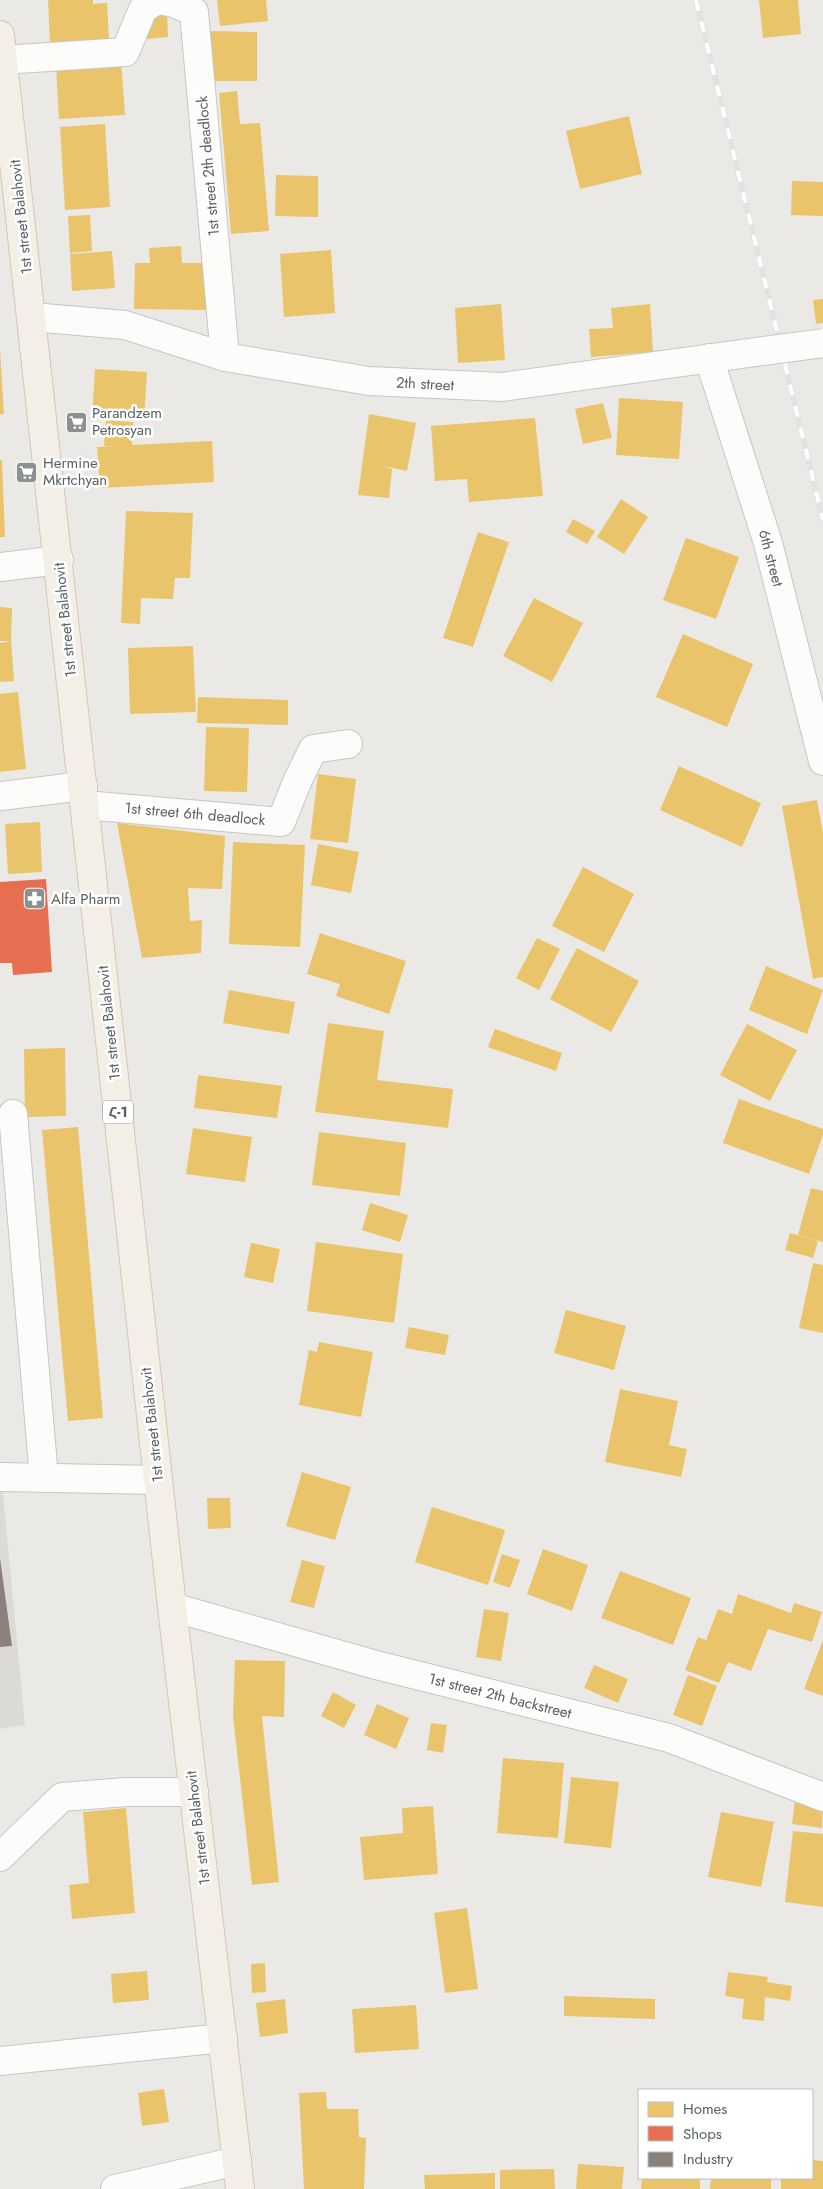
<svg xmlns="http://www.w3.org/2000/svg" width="823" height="2189" viewBox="0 0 823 2189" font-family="Jost,'Noto Sans Armenian',sans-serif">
<rect width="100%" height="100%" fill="#ebe9e6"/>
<path fill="#dcdad7" d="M 0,1463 L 25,1725 L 0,1729 Z"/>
<g fill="#e9c46a">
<path d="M 48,0 L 93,0 L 93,4 L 107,3 L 109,39 L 50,43 Z"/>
<path d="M 217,0 L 266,0 L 268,21 L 220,26 Z"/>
<path d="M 759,0 L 798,0 L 801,34 L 763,38 Z"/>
<path d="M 167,13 L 168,37 L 147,39 L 145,14 Z"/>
<path d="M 209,31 L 257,32 L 257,81 L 209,81 Z"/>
<path d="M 121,61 L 125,115 L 59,119 L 56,66 Z"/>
<path d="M 237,91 L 240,124 L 260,123 L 269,231 L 231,234 L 219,93 Z"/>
<path d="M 629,116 L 642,174 L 580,189 L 566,131 Z"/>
<path d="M 105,124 L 110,207 L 65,210 L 60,127 Z"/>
<path d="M 276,175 L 318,176 L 318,217 L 275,216 Z"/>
<path d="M 792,181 L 823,182 L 823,216 L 791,215 Z"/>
<path d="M 90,215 L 92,251 L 70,253 L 68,216 Z"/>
<path d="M 181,246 L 182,263 L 208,263 L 208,310 L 134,309 L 135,263 L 150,263 L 149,248 Z"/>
<path d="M 331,250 L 335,313 L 284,317 L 280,254 Z"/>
<path d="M 112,251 L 115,288 L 72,291 L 70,254 Z"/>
<path d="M 823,299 L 823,323 L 816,324 L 813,300 Z"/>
<path d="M 501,304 L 505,360 L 458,363 L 455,308 Z"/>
<path d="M 650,304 L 653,352 L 591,357 L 589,329 L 613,328 L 611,308 Z"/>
<path d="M 0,349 L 4,414 L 0,414 Z"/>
<path d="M 95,369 L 147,372 L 144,420 L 92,417 Z"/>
<path d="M 619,398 L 683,402 L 679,459 L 616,455 Z"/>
<path d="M 603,403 L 612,438 L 583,444 L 575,409 Z"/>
<path d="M 369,414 L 416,423 L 407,471 L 383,466 L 392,469 L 389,498 L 358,495 Z"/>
<path d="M 535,418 L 543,496 L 469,502 L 467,479 L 435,481 L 431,426 Z"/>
<path d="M 106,420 L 133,422 L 132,445 L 212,441 L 214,482 L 100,488 L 97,447 L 114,446 L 104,446 Z"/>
<path d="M 0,460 L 2,460 L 5,537 L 0,537 Z"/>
<path d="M 621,499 L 648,517 L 624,554 L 597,537 Z"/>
<path d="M 126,511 L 193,513 L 190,578 L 175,578 L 173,599 L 141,598 L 140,624 L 121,623 Z"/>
<path d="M 573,519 L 595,531 L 587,544 L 566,532 Z"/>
<path d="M 478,532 L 509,542 L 473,647 L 443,638 Z"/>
<path d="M 686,538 L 739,557 L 716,619 L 663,600 Z"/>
<path d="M 534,598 L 583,623 L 552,682 L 503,656 Z"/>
<path d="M 0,607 L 12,608 L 11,641 L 14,681 L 0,682 L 0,643 L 11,641 L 0,641 Z"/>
<path d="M 683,634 L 753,664 L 727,727 L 656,697 Z"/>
<path d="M 193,646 L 196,712 L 130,714 L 128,648 Z"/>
<path d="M 18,692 L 26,769 L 0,772 L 0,694 Z"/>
<path d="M 198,697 L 288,700 L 288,725 L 197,723 Z"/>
<path d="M 206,727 L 249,728 L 247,792 L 204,791 Z"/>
<path d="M 679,766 L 761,803 L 742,847 L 660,810 Z"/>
<path d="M 318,774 L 356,779 L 348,843 L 310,839 Z"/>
<path d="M 817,800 L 823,833 L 823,977 L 813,979 L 782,806 Z"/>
<path d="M 40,822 L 42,872 L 8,874 L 5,824 Z"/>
<path d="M 117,823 L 225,836 L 222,889 L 188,888 L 190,921 L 202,920 L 201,953 L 142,958 Z"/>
<path d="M 233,842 L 305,845 L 300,947 L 229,944 Z"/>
<path d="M 318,844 L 359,852 L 351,893 L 311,885 Z"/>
<path d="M 583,867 L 634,894 L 604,952 L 552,926 Z"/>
<path d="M 320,933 L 406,961 L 389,1014 L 336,996 L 340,984 L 307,974 Z"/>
<path d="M 537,938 L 560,949 L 539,990 L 516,978 Z"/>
<path d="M 577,948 L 639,981 L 611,1032 L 550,999 Z"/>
<path d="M 766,966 L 823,990 L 807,1034 L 749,1010 Z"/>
<path d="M 229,990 L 295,1002 L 289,1034 L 223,1023 Z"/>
<path d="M 328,1023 L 384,1031 L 377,1080 L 453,1089 L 448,1128 L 315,1112 Z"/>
<path d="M 747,1024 L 797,1050 L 770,1101 L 720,1075 Z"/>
<path d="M 495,1029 L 562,1053 L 556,1071 L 488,1047 Z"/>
<path d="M 65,1048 L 66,1116 L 25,1117 L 24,1049 Z"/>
<path d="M 198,1075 L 282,1086 L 277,1118 L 194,1108 Z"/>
<path d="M 739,1099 L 823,1129 L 823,1135 L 809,1174 L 723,1143 Z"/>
<path d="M 78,1127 L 103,1418 L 68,1421 L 42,1130 Z"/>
<path d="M 193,1128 L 252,1137 L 245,1182 L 186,1174 Z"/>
<path d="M 319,1132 L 406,1143 L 400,1196 L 312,1185 Z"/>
<path d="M 811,1188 L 823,1191 L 823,1242 L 798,1235 Z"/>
<path d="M 370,1203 L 408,1215 L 400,1242 L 362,1230 Z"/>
<path d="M 790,1233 L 818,1241 L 813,1258 L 785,1250 Z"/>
<path d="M 316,1242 L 403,1254 L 394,1323 L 307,1311 Z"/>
<path d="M 251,1243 L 280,1249 L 273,1283 L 244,1277 Z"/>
<path d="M 813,1263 L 823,1265 L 823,1333 L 799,1328 Z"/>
<path d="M 566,1310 L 626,1326 L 614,1370 L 554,1353 Z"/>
<path d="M 409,1327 L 449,1335 L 445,1355 L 405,1348 Z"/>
<path d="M 319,1342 L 373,1352 L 361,1417 L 299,1405 L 309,1350 L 317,1352 Z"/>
<path d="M 620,1389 L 678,1401 L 669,1445 L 687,1449 L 681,1477 L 605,1462 Z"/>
<path d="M 302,1472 L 351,1487 L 335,1540 L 286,1526 Z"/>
<path d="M 207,1498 L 230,1498 L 231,1528 L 208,1529 Z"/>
<path d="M 432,1507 L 505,1530 L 488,1585 L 415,1562 Z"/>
<path d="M 543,1549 L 588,1565 L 572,1611 L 527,1594 Z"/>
<path d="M 502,1554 L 520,1560 L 510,1588 L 493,1582 Z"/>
<path d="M 302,1560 L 325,1566 L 314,1608 L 290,1602 Z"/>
<path d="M 620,1571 L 691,1598 L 673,1645 L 601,1618 Z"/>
<path d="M 738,1594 L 791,1613 L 794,1603 L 822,1612 L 812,1642 L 768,1629 L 751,1671 L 728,1662 L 719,1683 L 685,1670 L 698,1637 L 706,1640 L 718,1609 L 732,1614 Z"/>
<path d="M 484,1609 L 509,1613 L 501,1661 L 476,1657 Z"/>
<path d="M 823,1640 L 823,1696 L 804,1689 Z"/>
<path d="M 235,1660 L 285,1661 L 284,1717 L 262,1716 L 279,1882 L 252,1885 L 233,1716 Z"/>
<path d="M 594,1665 L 628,1679 L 618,1703 L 584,1688 Z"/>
<path d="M 688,1675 L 717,1686 L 702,1726 L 673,1715 Z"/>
<path d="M 333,1692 L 356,1705 L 344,1728 L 321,1716 Z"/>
<path d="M 377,1704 L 409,1718 L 396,1749 L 364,1735 Z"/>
<path d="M 431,1723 L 447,1725 L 443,1753 L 427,1750 Z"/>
<path d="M 503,1758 L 564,1763 L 558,1838 L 497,1833 Z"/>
<path d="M 571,1777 L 619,1782 L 611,1848 L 564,1843 Z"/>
<path d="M 795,1800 L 823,1803 L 822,1828 L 792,1824 Z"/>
<path d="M 433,1806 L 438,1874 L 364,1880 L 360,1837 L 403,1833 L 402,1808 Z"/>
<path d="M 126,1808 L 135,1913 L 72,1919 L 69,1885 L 89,1883 L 83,1812 Z"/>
<path d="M 721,1812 L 774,1822 L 761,1887 L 708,1877 Z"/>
<path d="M 793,1831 L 823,1834 L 823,1907 L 785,1902 Z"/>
<path d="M 467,1908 L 478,1989 L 445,1993 L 434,1913 Z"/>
<path d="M 265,1963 L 266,1992 L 252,1993 L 251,1964 Z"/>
<path d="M 147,1971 L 149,2000 L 113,2003 L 111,1974 Z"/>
<path d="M 728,1972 L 768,1977 L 767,1982 L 792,1986 L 790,2001 L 765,1997 L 764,2021 L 742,2019 L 744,1999 L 725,1996 Z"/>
<path d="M 564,1996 L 655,1999 L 655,2019 L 564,2016 Z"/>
<path d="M 285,1999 L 288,2033 L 260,2037 L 256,2003 Z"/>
<path d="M 416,2005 L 419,2049 L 355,2053 L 352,2009 Z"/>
<path d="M 164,2089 L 169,2122 L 142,2126 L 138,2093 Z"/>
<path d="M 326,2092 L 327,2109 L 358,2109 L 359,2137 L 366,2138 L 364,2189 L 304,2189 L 299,2093 Z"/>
<path d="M 812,2160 L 823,2161 L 823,2189 L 781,2189 L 781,2178 L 812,2178 Z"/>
<path d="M 578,2164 L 624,2167 L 622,2189 L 576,2189 Z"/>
<path d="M 554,2169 L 555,2189 L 500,2189 L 500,2170 Z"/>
<path d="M 495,2173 L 495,2189 L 425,2189 L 424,2175 Z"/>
<path d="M 642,2178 L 700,2178 L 700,2189 L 641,2189 Z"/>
<path d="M 711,2178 L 771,2178 L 771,2189 L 710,2189 Z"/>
</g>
<path fill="#e76f51" d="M 46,879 L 52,972 L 13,975 L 12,963 L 0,963 L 0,882 Z"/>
<path fill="#8a817c" d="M 0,1558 L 12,1646 L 0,1647 Z"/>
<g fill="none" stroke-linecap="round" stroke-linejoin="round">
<defs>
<g id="minor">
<path d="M 160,0 L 174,3 L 194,12 L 225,357"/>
<path d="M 3,60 L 125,52 L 143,9 L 157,0"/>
<path d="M 32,317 L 125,325 L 225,357 L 369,381 L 502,387 L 734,355"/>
<path d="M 709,358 L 768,543 L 823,761"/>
<path d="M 0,567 L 59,560"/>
<path d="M 0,796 L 83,786"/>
<path d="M 85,805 L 281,822 L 297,782 L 313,749 L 348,744"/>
<path d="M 13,1114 L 44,1478"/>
<path d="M 0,1477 L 158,1480"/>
<path d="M 172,1607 L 376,1665 L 669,1738 L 823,1797"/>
<path d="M 0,1857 L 62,1797 L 126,1792 L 194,1792"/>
<path d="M 0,2061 L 223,2038"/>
<path d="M 115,2189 L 237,2161"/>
</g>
<path id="major" d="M 0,35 L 172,1607 L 240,2189"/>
</defs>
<use href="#minor" stroke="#c6c6c7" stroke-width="30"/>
<use href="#major" stroke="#d3c7b3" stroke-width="30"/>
<use href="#minor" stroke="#fcfcfb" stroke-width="28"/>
<use href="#major" stroke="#f3efe7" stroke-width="28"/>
<defs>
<path id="rail" d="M 696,0 L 823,520"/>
</defs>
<use href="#rail" stroke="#e2e2e2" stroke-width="5.5"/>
<use href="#rail" stroke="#fff" stroke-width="4" stroke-dasharray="11" stroke-linecap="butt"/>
<defs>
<path id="minor-bridge" d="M 734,355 L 823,343"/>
</defs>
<use href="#minor-bridge" stroke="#c6c6c7" stroke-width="30" stroke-linecap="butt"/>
<use href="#minor-bridge" stroke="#fcfcfb" stroke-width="28"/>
</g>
<defs>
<symbol id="supermarket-square" viewBox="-11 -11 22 22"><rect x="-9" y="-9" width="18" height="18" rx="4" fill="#8d9091" stroke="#fff"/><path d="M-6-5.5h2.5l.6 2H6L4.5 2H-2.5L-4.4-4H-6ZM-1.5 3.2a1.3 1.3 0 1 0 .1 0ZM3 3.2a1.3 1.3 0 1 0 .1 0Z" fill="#fff"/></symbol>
<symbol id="pharmacy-square" viewBox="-11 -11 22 22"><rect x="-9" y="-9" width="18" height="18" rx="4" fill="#8d9091" stroke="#fff"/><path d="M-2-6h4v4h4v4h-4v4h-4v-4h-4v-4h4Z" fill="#fff"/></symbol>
</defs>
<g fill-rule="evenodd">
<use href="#supermarket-square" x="64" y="410" width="25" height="25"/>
<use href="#supermarket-square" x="14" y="460" width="25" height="25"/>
<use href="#pharmacy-square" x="22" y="886" width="25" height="25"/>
</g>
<g text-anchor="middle" stroke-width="5" stroke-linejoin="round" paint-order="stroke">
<rect fill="#fff" stroke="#8c9092" stroke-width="1" x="103" y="1100.5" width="30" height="23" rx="4"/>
<g font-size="14" font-weight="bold" fill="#5b6063">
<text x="118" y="1117">Հ-1</text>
</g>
<g font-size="15" fill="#5b6063" stroke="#fff">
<text transform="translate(208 166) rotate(-95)" y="5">1st street 2th deadlock</text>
<text transform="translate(21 217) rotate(-96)" y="5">1st street Balahovit</text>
<text transform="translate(425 384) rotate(3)" y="5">2th street</text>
<text transform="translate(771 558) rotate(75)" y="5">6th street</text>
<text transform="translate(65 620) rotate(-96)" y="5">1st street Balahovit</text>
<text transform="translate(195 814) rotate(5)" y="5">1st street 6th deadlock</text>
<text transform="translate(109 1023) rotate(-96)" y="5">1st street Balahovit</text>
<text transform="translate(152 1425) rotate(-96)" y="5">1st street Balahovit</text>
<text transform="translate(500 1696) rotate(14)" y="5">1st street 2th backstreet</text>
<text transform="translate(198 1828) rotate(-97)" y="5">1st street Balahovit</text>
</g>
<g font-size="15" fill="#5b6063" stroke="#fff" text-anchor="start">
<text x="92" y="418">Parandzem<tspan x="92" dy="17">Petrosyan</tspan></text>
<text x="43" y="468">Hermine<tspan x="43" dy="17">Mkrtchyan</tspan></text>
<text x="51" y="904">Alfa Pharm</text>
</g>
</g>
<rect x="638" y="2089" width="175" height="90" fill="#ffffff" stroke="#bdbfc1"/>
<rect x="648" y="2102" width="25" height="15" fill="#e9c46a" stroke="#bdbfc1"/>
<text x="683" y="2114" font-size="15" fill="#5b6063">Homes</text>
<rect x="648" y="2126" width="25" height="15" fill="#e76f51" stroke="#bdbfc1"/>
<text x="683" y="2139" font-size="15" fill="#5b6063">Shops</text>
<rect x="648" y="2152" width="25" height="15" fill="#8a817c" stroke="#bdbfc1"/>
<text x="683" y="2164" font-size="15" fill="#5b6063">Industry</text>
</svg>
